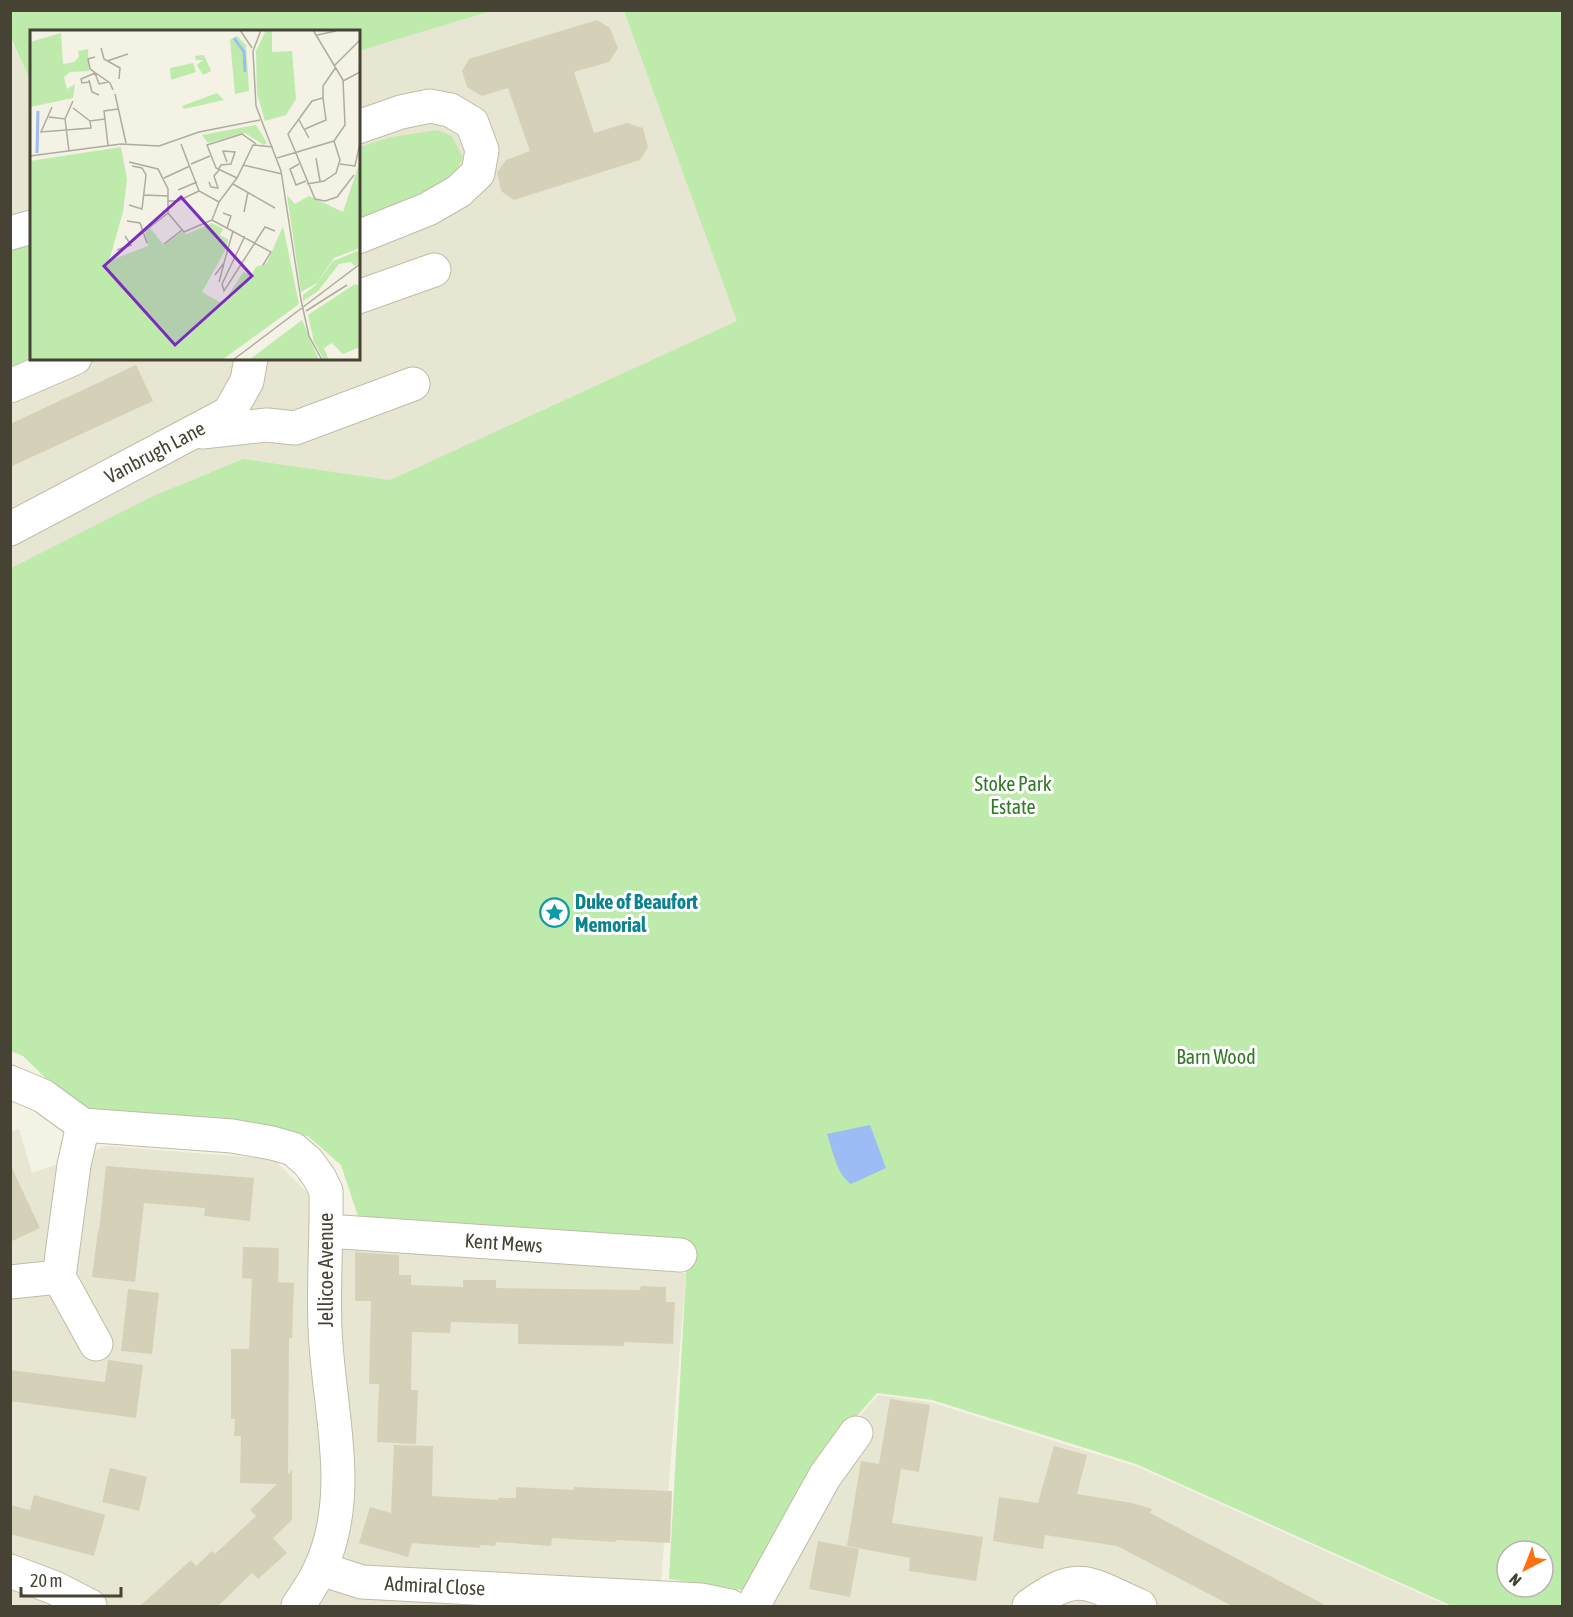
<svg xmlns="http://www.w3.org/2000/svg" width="1573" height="1617" viewBox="0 0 1573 1617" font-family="'Asap Condensed',sans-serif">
<rect width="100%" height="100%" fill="#f3f2e4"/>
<g fill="#e7e6d2">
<path d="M 491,11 L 624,11 L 738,321 L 390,480 L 243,459 L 153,496 L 11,568 L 10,38 L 31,82 L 32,358 L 358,358 L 359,51 Z"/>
<path d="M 19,1129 L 32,1173 L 107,1146 L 273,1159 L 308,1193 L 315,1242 L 686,1273 L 659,1606 L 11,1606 L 11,1132 Z"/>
<path d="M 878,1395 L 930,1402 L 1138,1467 L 1448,1606 L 746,1606 L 852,1425 Z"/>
</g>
<g fill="#beeaab" fill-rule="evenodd">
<path d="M 11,10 L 491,10 L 491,11 L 359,51 L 358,32 L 32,32 L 31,82 L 11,38 Z"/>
<path d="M 624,11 L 1562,11 L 1562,1606 L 1452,1606 L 1136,1464 L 932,1400 L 877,1393 L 850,1424 L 755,1592 L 669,1579 L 688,1239 L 358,1216 L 341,1165 L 308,1136 L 129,1121 L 87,1109 L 57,1089 L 23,1056 L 11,1051 L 11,568 L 153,496 L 243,459 L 390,480 L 737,321 ZM 1507,1551 L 1543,1551 L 1543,1587 L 1507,1587 Z"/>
<path d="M 438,130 L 452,136 L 463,158 L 452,179 L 359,220 L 359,147 L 392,137 Z"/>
<path d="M 31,238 L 33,359 L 10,368 L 10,244 Z"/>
</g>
<path fill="#9dbbf4" d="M 870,1125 L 886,1168 L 851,1184 C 836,1173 833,1151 827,1134 Z"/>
<g fill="#d5d1b9">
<path d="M 597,20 L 610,28 L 618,48 L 609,62 L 574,72 L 594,133 L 627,123 L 643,128 L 648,147 L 640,160 L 514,200 L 501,191 L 497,172 L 506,160 L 530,151 L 508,88 L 482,96 L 467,87 L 462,71 L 469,59 Z"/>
<path d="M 136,365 L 153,401 L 10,467 L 10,424 Z"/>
<path d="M 10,1164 L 40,1228 L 10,1242 Z"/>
<path d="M 106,1166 L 254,1178 L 250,1221 L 204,1216 L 205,1208 L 144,1203 L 135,1282 L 92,1277 L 98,1231 L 99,1231 Z"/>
<path d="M 243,1247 L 279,1248 L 278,1282 L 294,1283 L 292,1338 L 289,1338 L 288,1474 L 292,1470 L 292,1520 L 273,1538 L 287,1553 L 258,1579 L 252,1573 L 218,1606 L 140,1606 L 191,1560 L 196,1566 L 212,1551 L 215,1554 L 256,1516 L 250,1510 L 277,1484 L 240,1483 L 241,1436 L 234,1436 L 235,1419 L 231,1419 L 231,1349 L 249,1349 L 252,1279 L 242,1278 Z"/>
<path d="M 355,1252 L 399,1255 L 399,1275 L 411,1275 L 411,1285 L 463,1287 L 463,1280 L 496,1280 L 496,1288 L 640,1290 L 641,1286 L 666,1287 L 666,1302 L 675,1302 L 673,1344 L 624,1342 L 624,1346 L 518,1344 L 518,1324 L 451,1322 L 450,1333 L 412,1332 L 411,1390 L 418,1390 L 416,1444 L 377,1442 L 379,1384 L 369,1384 L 371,1301 L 355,1301 Z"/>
<path d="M 128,1289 L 159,1293 L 152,1354 L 121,1351 Z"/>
<path d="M 108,1360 L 143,1365 L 136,1418 L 10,1401 L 10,1370 L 105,1382 Z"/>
<path d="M 890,1399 L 930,1405 L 919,1472 L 901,1469 L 892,1523 L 983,1537 L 976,1581 L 909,1571 L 910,1558 L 847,1546 L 861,1461 L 879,1464 Z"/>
<path d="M 394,1445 L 433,1446 L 432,1496 L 498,1500 L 498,1498 L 516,1498 L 516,1487 L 574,1490 L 574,1487 L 672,1491 L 670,1543 L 616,1540 L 616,1542 L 552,1538 L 551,1546 L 496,1542 L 495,1546 L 480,1545 L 480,1548 L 412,1543 L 408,1557 L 359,1543 L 370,1507 L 391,1513 Z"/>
<path d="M 1054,1446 L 1087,1455 L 1077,1494 L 1132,1503 L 1152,1509 L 1150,1513 L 1327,1606 L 1232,1606 L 1117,1546 L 1045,1535 L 1043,1549 L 993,1541 L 999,1497 L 1038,1503 Z"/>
<path d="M 110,1468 L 147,1477 L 139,1511 L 102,1502 Z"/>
<path d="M 34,1495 L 105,1515 L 94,1556 L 10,1534 L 10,1505 L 30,1510 Z"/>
<path d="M 818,1541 L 859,1549 L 850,1597 L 809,1589 Z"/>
</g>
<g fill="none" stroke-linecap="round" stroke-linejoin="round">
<defs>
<g id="street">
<path d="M 358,127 L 401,112 L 430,106 L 450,110 L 472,123 L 482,150 L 478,173 L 459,191 L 428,209 L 358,237"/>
<path d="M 10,233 L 32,227"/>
<path d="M 358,297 L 434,270"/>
<path d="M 10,386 L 75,358"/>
<path d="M 202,432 L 267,425 L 295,428 L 413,384"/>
<path id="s1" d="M 10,529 L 229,413 L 247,381 L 251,358"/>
<path d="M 10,1082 L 43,1096 L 83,1125 L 232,1136 L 272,1143 L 293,1149 L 308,1162 L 319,1177 L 326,1191 C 327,1237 323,1283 325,1328 C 328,1409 355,1490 321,1567 C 315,1581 306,1594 298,1606"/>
<path d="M 83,1125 L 74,1165 L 59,1277 L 96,1344"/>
<path id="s2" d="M 327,1231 L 680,1255"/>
<path d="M 10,1282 L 59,1277"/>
<path id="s3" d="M 321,1569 L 362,1582 L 701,1600 L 730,1606"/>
<path d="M 10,1571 L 55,1588 L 90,1606"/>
<path d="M 753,1606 L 825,1476 L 856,1433"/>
<path d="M 1029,1606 C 1080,1569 1087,1583 1140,1606"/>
</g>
</defs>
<use href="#street" stroke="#bfbda6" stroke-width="35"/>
<use href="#street" stroke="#fff" stroke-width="33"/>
</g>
<defs>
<symbol id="sight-ring" viewBox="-11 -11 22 22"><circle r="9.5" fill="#fff" stroke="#0f9aa8" stroke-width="1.5"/><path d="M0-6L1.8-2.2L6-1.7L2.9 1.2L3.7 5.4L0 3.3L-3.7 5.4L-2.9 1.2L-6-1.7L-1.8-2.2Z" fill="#0f9aa8"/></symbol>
</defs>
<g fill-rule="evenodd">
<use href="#sight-ring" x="538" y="896" width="33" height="33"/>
</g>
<g text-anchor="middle" stroke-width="6" stroke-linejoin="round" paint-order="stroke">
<g font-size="20" fill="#464334" stroke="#fff">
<text dy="7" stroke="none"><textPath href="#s1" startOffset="164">Vanbrugh Lane</textPath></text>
<text dy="7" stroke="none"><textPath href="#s2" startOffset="177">Kent Mews</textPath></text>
<text transform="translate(326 1270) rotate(-90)" y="7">Jellicoe Avenue</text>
<text dy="7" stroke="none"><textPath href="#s3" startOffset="116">Admiral Close</textPath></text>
</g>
<g font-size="20" fill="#307a24" stroke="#fff">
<text x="1013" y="791">Stoke Park<tspan x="1013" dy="23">Estate</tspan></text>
<text x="1216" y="1064">Barn Wood</text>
</g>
<g font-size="20" font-weight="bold" fill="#0d838f" stroke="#fff" text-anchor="start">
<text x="575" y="909">Duke of Beaufort<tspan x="575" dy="23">Memorial</tspan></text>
</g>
</g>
<g transform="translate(30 30)">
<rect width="330" height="330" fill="#f3f2e4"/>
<path d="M 236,0 L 242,0 L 242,22 L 262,21 L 266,69 L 256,85 L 235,91 L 227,64 L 226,21 ZM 31,3 L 33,34 L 44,32 L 49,27 L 48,21 L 58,19 L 59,41 L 40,42 L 34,47 L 37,59 L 45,54 L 43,68 L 0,77 L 0,12 ZM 207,6 L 216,15 L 219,61 L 205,64 L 200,10 ZM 174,25 L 181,41 L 173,45 L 167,35 L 173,30 L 166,30 L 165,26 ZM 163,33 L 166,42 L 141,50 L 140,38 ZM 187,63 L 194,70 L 154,79 L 152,76 ZM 226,95 L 237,113 L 234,115 L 215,103 L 178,113 L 172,105 ZM 91,117 L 97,149 L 93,182 L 79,231 L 118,216 L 115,201 L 120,198 L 134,215 L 151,202 L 157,204 L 182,193 L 193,199 L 190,205 L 198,209 L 197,217 L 172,262 L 193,274 L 213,242 L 221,245 L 226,237 L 237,233 L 253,196 L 269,274 L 192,330 L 0,330 L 0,131 ZM 330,131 L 330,218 L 304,228 L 287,253 L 271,262 L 257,165 L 265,174 L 279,166 L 313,182 ZM 330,220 L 330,232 L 325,236 L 321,232 L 309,234 L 288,261 L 273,271 L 273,265 L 286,255 L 303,231 ZM 325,254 L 330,256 L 330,317 L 313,324 L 302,313 L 294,318 L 299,330 L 294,330 L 284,312 L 278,285 ZM 272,290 L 289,330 L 219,330 Z" fill="#beeaab"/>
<path fill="none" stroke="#9dbbf4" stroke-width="3" d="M 204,8 L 214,22 L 215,42M 7,123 L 8,81"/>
<path fill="none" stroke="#aeac9e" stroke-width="1.5" d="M 210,0 L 222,18M 231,0 L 223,21 L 226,76 L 251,141 L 271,270 L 279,306 L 292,330M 287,5 L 306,1M 71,18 L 74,29 L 90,38 L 89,49M 65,27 L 58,29 L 60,39 L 80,53 L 83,60M 77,31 L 98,24M 305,35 L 330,10M 306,37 L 293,56 L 293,68 L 282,71 L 258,104 L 285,169 L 295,171 L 307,167 L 324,145M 65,43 L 69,54 L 78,52M 59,50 L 62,62 L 69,65M 313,51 L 330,42M 60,52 L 52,53 L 51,49 L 65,43M 85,64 L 96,113M 22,77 L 11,102 L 61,98 L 60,91M 43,78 L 60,91 L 75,89M 19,87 L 35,89 L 43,71M 35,89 L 39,121M 269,90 L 279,108M 275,99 L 296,90 L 293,68M 151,114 L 169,161 L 189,172 L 207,148 L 223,115 L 243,117M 78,115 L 74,81 L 88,79M 0,126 L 91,114 L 129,116 L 169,102 L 230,90M 247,128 L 304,111 L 315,95 L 313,50 L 283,0M 286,128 L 290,151M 99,132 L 128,139 L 138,159 L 138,183 L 154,202 L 182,190 L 189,172M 161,134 L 180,126M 269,134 L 260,139 L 266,155 L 276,151M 310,134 L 325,136 L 330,113M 213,135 L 252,144M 188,140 L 191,135 L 201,134 L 205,122 L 193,121 L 197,132M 134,148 L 160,136M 207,148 L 186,138 L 177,115 L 212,104 L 226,114M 179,152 L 181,157 L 188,158 L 184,146 L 189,140M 203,154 L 245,178M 277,154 L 294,151 L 306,143 L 310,130 L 304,111M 148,160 L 167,152M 114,165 L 138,166M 138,171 L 148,171 L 169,161M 99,175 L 112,179 L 116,145 L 112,138 L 102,136M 214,182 L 218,162M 193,183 L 201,186 L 197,198M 182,190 L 241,222 L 233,235M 97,191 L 110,193 L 117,213M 215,206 L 192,254 L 194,261 L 235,197 L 245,201M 102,211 L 138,183M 134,214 L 152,200M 87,220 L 101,215 L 95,206M 185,245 L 194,233 L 203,201M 189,252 L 194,233M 276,281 L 317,255M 203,330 L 330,234"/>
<path fill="#7b2cbf" fill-opacity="0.15" stroke="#7b2cbf" stroke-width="3" d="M 151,167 L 222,246 L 145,315 L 74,236 Z"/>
<rect width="330" height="330" fill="none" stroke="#464334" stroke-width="3"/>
</g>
<rect width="1573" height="1617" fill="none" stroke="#464334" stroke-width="24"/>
<g transform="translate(1525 1569) rotate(222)"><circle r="28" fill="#ffffff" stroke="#b5b4ae" stroke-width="1.5"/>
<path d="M0-4.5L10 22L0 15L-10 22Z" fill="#ff6e0f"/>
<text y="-9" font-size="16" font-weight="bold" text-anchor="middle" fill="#464334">N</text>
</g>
<path d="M21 1587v9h100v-9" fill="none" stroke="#464334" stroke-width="3"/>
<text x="30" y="1587" font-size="18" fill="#464334" stroke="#ffffff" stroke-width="4.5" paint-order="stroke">20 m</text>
</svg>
